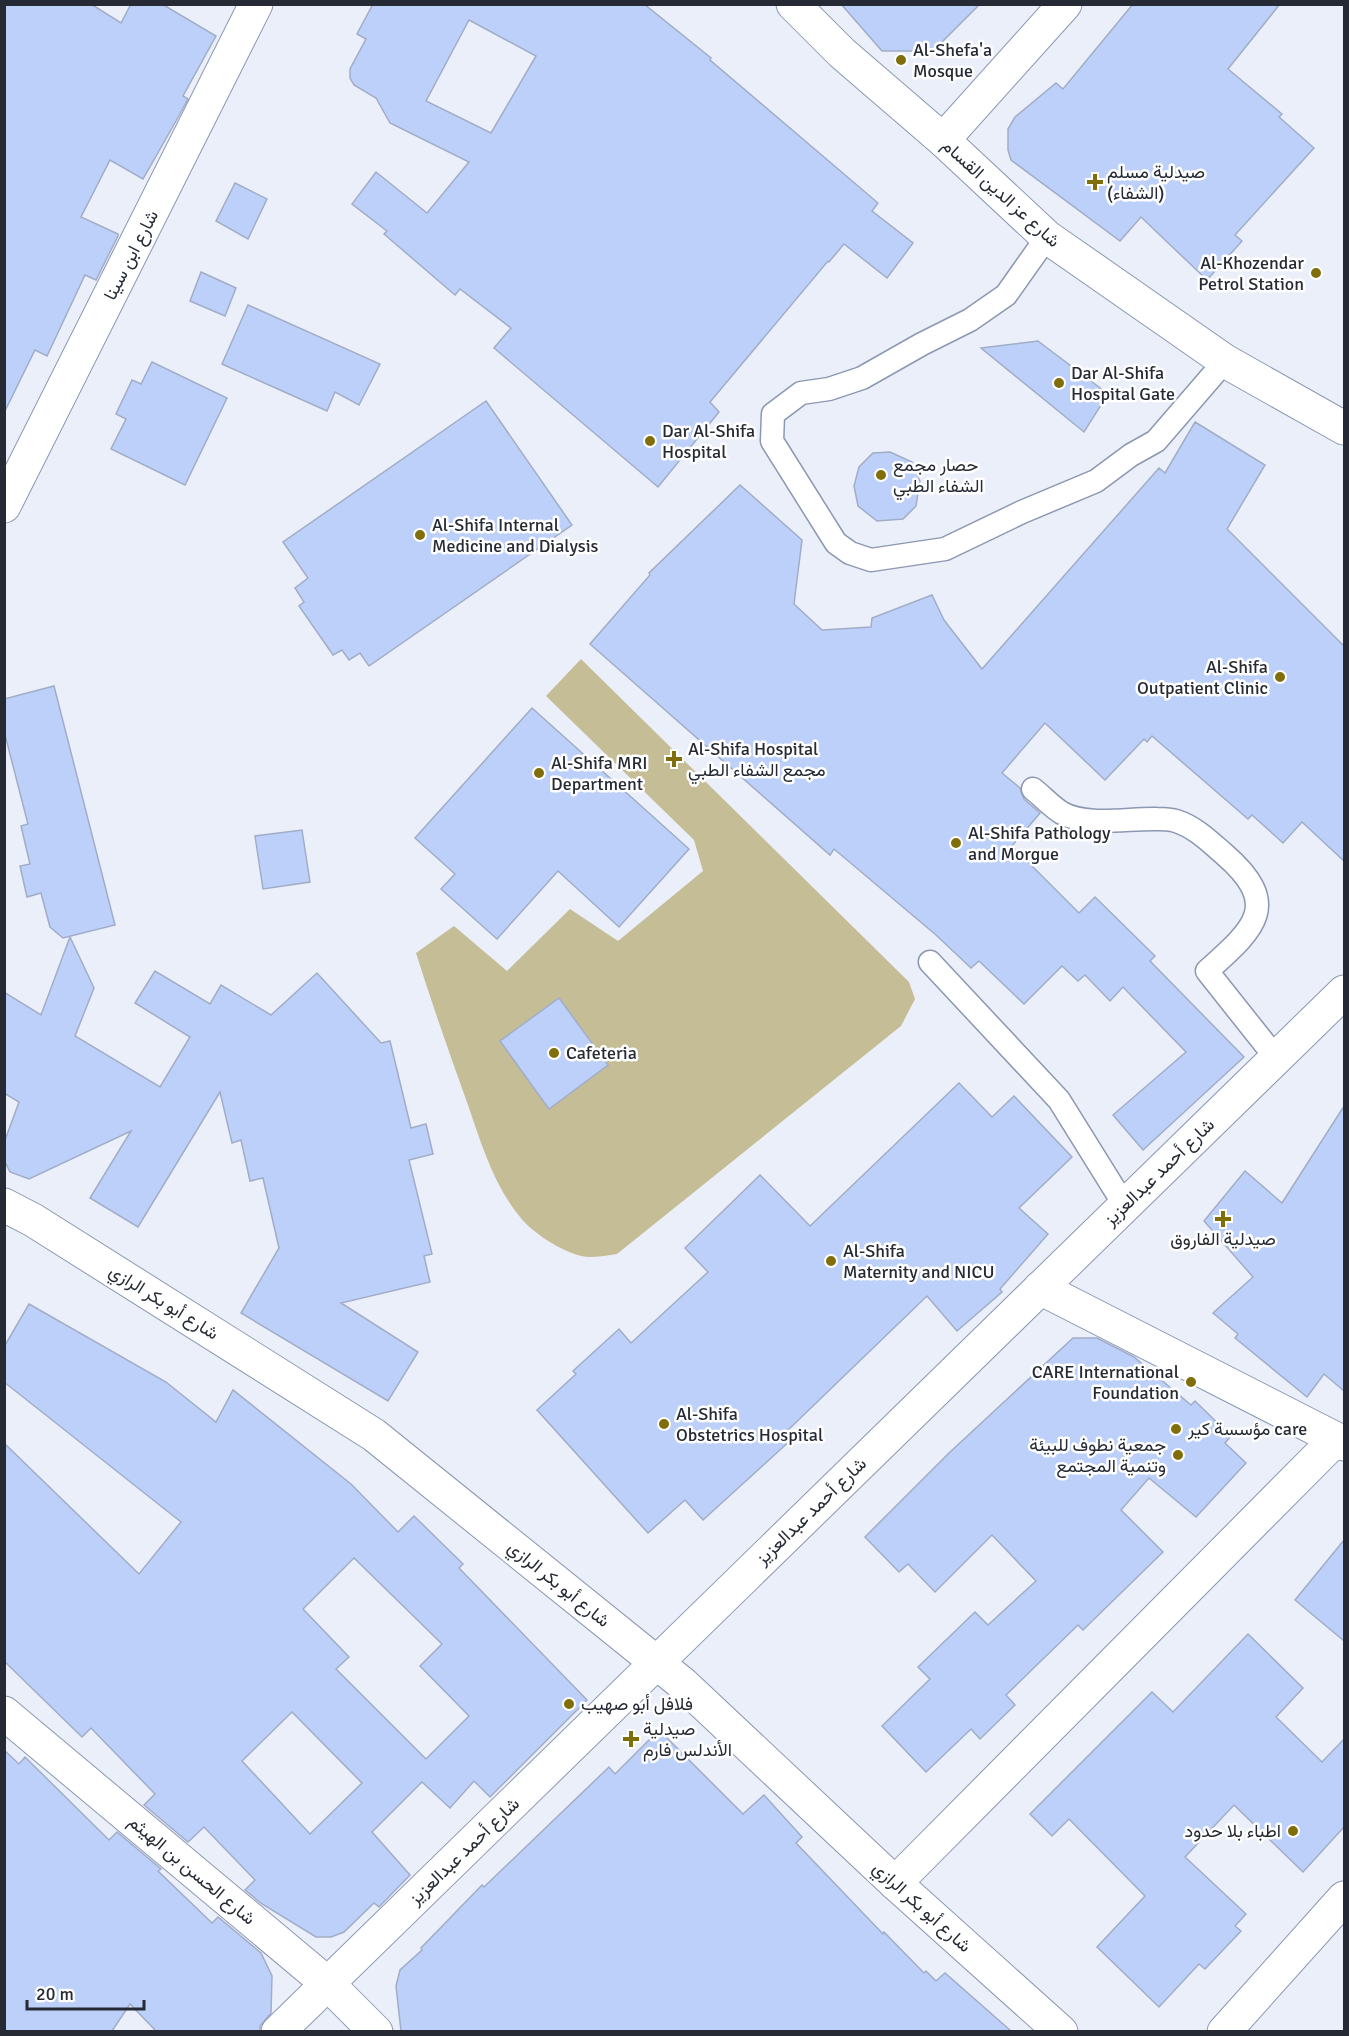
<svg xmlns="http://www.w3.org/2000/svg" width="1349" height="2036" viewBox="0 0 1349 2036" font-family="Signika,Vazirmatn,sans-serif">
<rect width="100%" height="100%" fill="#eaeffa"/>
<path fill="#c5bd96" d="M 581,659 L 909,982 L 915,999 L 901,1026 L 617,1254 C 608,1255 599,1257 590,1257 C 569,1257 532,1233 520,1217 C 494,1186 481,1143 468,1105 C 450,1055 432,1004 416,953 L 454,926 L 507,971 L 570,909 L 618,941 L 703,871 L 694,840 L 546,696 Z"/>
<g fill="#bcd0fa" stroke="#a1adc7" stroke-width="1.5" fill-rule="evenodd">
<path d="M 4,4 L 91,4 L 121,23 L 131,4 L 162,4 L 216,36 L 183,96 L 188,99 L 176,121 L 143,179 L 110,160 L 81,217 L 118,234 L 118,236 L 96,280 L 85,275 L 47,356 L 35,350 L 4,413 Z"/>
<path d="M 373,4 L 644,4 L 711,58 L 710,60 L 878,203 L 872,211 L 913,243 L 887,278 L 844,244 L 829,262 L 828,261 L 710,402 L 719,412 L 658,487 L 494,348 L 511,328 L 460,289 L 455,295 L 384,234 L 387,231 L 352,204 L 376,172 L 427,213 L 469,162 L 390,123 L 376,98 L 354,85 L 350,78 L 350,69 L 366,39 L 357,34 ZM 469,20 L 536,56 L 491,133 L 426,101 Z"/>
<path d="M 841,4 L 980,4 L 933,51 L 882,51 Z"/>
<path d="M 1133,4 L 1280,4 L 1228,69 L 1282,114 L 1279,117 L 1314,148 L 1235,235 L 1242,241 L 1207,280 L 1141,217 L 1120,241 L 1011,160 L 1008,150 L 1008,129 L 1015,117 L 1056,83 L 1063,89 Z"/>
<path d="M 235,183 L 267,199 L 248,239 L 216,221 Z"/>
<path d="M 201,272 L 236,288 L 225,316 L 190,301 Z"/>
<path d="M 248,305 L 380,364 L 359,405 L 335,392 L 327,411 L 222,364 Z"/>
<path d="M 1038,341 L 1108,394 L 1084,432 L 981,348 Z"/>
<path d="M 152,362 L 227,398 L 185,485 L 111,449 L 126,419 L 116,414 L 132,380 L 141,384 Z"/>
<path d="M 486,401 L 572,525 L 369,666 L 360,653 L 349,660 L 342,650 L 333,655 L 299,606 L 304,602 L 295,588 L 308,578 L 283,542 Z"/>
<path d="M 1195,422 L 1265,465 L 1227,529 L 1344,646 L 1344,861 L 1302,822 L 1283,843 L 1252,815 L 1248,819 L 1152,736 L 1147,742 L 1144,739 L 1105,780 L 1045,723 L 1002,773 L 1020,788 L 1024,799 L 1040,813 L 1012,846 L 1079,913 L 1095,897 L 1155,956 L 1150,961 L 1244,1057 L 1143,1150 L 1113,1115 L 1186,1052 L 1123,987 L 1110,1001 L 1085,975 L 1078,981 L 1062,966 L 1024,1004 L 979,961 L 971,968 L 936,935 L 834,849 L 830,855 L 590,644 L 650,575 L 649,573 L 740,485 L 802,540 L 794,604 L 822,630 L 871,627 L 872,618 L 932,595 L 944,620 L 982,669 L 1159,468 L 1165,473 Z"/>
<path d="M 890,452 L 912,462 L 920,481 L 916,506 L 903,519 L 877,521 L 858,506 L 854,486 L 859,467 L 873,453 Z"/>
<path d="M 54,686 L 115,925 L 63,938 L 50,927 L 41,893 L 27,897 L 20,866 L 30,864 L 21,826 L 28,824 L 4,731 L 4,699 Z"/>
<path d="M 532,708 L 689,849 L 619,927 L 558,871 L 497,939 L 441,889 L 455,874 L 415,838 Z"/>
<path d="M 302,830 L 310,882 L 263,889 L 255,836 Z"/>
<path d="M 70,937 L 94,988 L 75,1036 L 160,1087 L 190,1037 L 135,1003 L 155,971 L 210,1004 L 221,985 L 271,1015 L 317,973 L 381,1043 L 390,1041 L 411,1128 L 426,1124 L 433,1154 L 409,1160 L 432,1254 L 424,1256 L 430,1282 L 341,1303 L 418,1352 L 388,1401 L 241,1313 L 279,1248 L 263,1178 L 250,1181 L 241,1140 L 232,1143 L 220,1092 L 138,1227 L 90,1198 L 131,1131 L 29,1179 L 10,1172 L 4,1160 L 4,1143 L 19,1102 L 4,1093 L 4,992 L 41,1015 Z"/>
<path d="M 559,998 L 608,1065 L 549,1109 L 500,1041 Z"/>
<path d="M 959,1083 L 992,1117 L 1014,1096 L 1072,1157 L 1019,1208 L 1048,1234 L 1000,1289 L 1002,1292 L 957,1331 L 927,1296 L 786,1432 L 792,1439 L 703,1520 L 685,1500 L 648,1533 L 537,1410 L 576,1374 L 573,1371 L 619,1329 L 631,1343 L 708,1272 L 685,1248 L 760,1175 L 810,1226 Z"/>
<path d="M 1344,1106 L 1344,1391 L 1324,1374 L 1307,1397 L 1235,1338 L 1238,1334 L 1213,1313 L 1253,1277 L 1204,1221 L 1245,1171 L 1282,1203 Z"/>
<path d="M 29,1304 L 166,1382 L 216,1422 L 233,1390 L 351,1484 L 398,1532 L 414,1516 L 463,1564 L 459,1568 L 587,1700 L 490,1797 L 474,1781 L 450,1808 L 422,1782 L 372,1832 L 410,1875 L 379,1907 L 374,1903 L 344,1932 L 331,1937 L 316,1937 L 262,1904 L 245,1890 L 255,1880 L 204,1827 L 188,1842 L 144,1805 L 155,1794 L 91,1728 L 82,1737 L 4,1661 L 4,1443 L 139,1574 L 181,1522 L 4,1382 L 4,1347 ZM 354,1558 L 442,1644 L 420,1666 L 469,1716 L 426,1759 L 336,1669 L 349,1657 L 303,1609 ZM 292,1712 L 362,1783 L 310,1834 L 242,1761 Z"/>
<path d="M 1073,1338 L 1097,1338 L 1134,1357 L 1191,1405 L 1195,1401 L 1231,1436 L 1225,1443 L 1246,1463 L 1196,1517 L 1149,1478 L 1121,1510 L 1163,1552 L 1083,1630 L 1078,1625 L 1006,1695 L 1015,1705 L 980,1739 L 971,1729 L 926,1772 L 882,1726 L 930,1679 L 918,1667 L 975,1612 L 988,1625 L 1036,1581 L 992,1535 L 935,1592 L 908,1564 L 899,1572 L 865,1537 L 949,1453 Z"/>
<path d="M 1344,1540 L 1344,1641 L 1295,1600 Z"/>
<path d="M 1248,1634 L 1303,1688 L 1276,1717 L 1322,1762 L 1344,1739 L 1344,1827 L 1303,1872 L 1234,1805 L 1185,1857 L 1246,1914 L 1235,1926 L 1241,1931 L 1205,1969 L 1199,1964 L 1159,2007 L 1097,1947 L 1145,1896 L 1069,1819 L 1052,1836 L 1030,1814 L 1152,1692 L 1173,1712 Z"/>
<path d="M 659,1730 L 743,1814 L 764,1795 L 802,1837 L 796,1843 L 883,1934 L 884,1932 L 924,1973 L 926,1971 L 936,1981 L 945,1973 L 1011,2031 L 401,2031 L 396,1986 L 400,1970 L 422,1950 L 421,1948 L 482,1885 L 484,1887 L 609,1767 L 615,1774 Z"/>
<path d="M 4,1750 L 19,1764 L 25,1757 L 109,1840 L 117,1832 L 161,1869 L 158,1871 L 212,1923 L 218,1917 L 261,1953 L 272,1976 L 271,2013 L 260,2026 L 260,2031 L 156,2031 L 130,2004 L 112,2031 L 4,2031 Z"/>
</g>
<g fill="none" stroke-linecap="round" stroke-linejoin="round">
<defs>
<g id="service">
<path d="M 1047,237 L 1006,295 L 970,320 L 922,344 L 862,378 L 829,389 L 801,393 L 773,414 L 772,441 L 836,543 L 850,553 L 871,560 L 945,549 L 1022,512 L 1096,481 L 1131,455 L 1156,441 L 1225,361"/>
<path d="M 1033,789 C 1042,796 1052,807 1062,813 C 1087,827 1129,818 1157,819 C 1163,819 1170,819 1176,821 C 1195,827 1209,841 1224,854 C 1283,905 1254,929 1207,971 L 1276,1058"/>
<path d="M 930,962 L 1059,1100 L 1125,1206"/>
</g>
<g id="minor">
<path d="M 4,506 L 256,4"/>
<path d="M 4,1205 L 33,1220 L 374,1435 L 683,1684 L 895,1883 L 1061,2032"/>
<path d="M 1040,1288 L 1336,1439"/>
<path d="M 4,1713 L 328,1984 L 376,2032"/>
<path d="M 895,1883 L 1336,1439 L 1344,1444"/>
<path d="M 278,2032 L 1344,992"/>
<path d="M 1224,2032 L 1344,1898"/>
</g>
<g id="secondary">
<path d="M 793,4 L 842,53 L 943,140 L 1047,237 L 1225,361 L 1344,428"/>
<path d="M 943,140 L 1065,4"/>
</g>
</defs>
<use href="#service" stroke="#8c97b1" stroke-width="25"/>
<use href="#minor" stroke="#8c97b1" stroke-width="35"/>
<use href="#secondary" stroke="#8c97b1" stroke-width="35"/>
<use href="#service" stroke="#fff" stroke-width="22"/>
<use href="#minor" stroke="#fff" stroke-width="33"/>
<use href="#secondary" stroke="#fff" stroke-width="33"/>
</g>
<g fill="#806e0a" stroke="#fff" stroke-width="2">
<circle cx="901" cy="60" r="6"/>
<path d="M1092 173h6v6h6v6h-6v6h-6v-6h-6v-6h6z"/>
<circle cx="1316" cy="273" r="6"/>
<circle cx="1059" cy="383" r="6"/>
<circle cx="650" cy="441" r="6"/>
<circle cx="881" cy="475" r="6"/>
<circle cx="420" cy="535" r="6"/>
<circle cx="1280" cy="677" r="6"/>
<path d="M671 750h6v6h6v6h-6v6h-6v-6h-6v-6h6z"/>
<circle cx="539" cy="773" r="6"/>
<circle cx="956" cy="843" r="6"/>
<circle cx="554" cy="1053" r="6"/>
<path d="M1220 1210h6v6h6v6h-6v6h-6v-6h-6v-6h6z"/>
<circle cx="831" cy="1261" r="6"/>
<circle cx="1191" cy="1382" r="6"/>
<circle cx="664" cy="1424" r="6"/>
<circle cx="1176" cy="1429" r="6"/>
<circle cx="1178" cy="1455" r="6"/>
<circle cx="569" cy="1704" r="6"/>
<path d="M628 1730h6v6h6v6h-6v6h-6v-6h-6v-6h6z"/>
<circle cx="1293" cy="1831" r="6"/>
</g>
<g text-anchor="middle" stroke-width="5" stroke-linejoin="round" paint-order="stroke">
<g font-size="18" fill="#252a34" stroke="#fff" text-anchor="start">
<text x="913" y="56">Al-Shefa'a<tspan x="913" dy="21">Mosque</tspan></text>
<text x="1107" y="178">صيدلية مسلم<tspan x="1107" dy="21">(الشفاء)</tspan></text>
<text x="1304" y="269" text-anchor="end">Al-Khozendar<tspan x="1304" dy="21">Petrol Station</tspan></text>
<text x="1071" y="379">Dar Al-Shifa<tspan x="1071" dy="21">Hospital Gate</tspan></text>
<text x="662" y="437">Dar Al-Shifa<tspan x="662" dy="21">Hospital</tspan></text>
<text x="893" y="471">حصار مجمع<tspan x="893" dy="21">الشفاء الطبي</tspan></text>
<text x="432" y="531">Al-Shifa Internal<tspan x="432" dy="21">Medicine and Dialysis</tspan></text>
<text x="1268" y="673" text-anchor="end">Al-Shifa<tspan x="1268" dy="21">Outpatient Clinic</tspan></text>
<text x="688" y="755">Al-Shifa Hospital<tspan x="688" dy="21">مجمع الشفاء الطبي</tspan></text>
<text x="551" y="769">Al-Shifa MRI<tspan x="551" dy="21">Department</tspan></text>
<text x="968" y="839">Al-Shifa Pathology<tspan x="968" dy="21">and Morgue</tspan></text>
<text x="566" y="1059">Cafeteria</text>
<text x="1223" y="1245" text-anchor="middle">صيدلية الفاروق</text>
<text x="843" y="1257">Al-Shifa<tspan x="843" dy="21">Maternity and NICU</tspan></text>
<text x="1179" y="1378" text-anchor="end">CARE International<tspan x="1179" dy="21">Foundation</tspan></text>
<text x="676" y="1420">Al-Shifa<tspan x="676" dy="21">Obstetrics Hospital</tspan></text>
<text x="1188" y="1435">مؤسسة كير care</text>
<text x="1166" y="1451" text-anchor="end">جمعية نطوف للبيئة<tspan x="1166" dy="21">وتنمية المجتمع</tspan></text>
<text x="581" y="1710">فلافل أبو صهيب</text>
<text x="643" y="1735">صيدلية<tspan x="643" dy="21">الأندلس فارم</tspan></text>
<text x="1281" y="1837" text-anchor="end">اطباء بلا حدود</text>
</g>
<g font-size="18" fill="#252a34" stroke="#fff">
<text transform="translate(1001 193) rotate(42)" y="6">شارع عز الدين القسام</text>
<text transform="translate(131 255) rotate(-63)" y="6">شارع ابن سينا</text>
<text transform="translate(1159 1172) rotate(-44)" y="6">شارع أحمد عبدالعزيز</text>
<text transform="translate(164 1302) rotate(32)" y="6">شارع أبو بكر الرازي</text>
<text transform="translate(811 1511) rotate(-44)" y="6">شارع أحمد عبدالعزيز</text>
<text transform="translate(559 1584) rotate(39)" y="6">شارع أبو بكر الرازي</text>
<text transform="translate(464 1851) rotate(-44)" y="6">شارع أحمد عبدالعزيز</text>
<text transform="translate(192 1870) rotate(40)" y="6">شارع الحسن بن الهيثم</text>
<text transform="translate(922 1907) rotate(42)" y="6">شارع أبو بكر الرازي</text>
</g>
</g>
<rect width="1349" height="2036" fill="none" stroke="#252a34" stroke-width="12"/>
<path d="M27 2000v9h117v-9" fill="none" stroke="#252a34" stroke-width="3"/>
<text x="36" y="2000" font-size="18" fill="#252a34" stroke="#ffffff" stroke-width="4.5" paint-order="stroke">20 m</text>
</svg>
